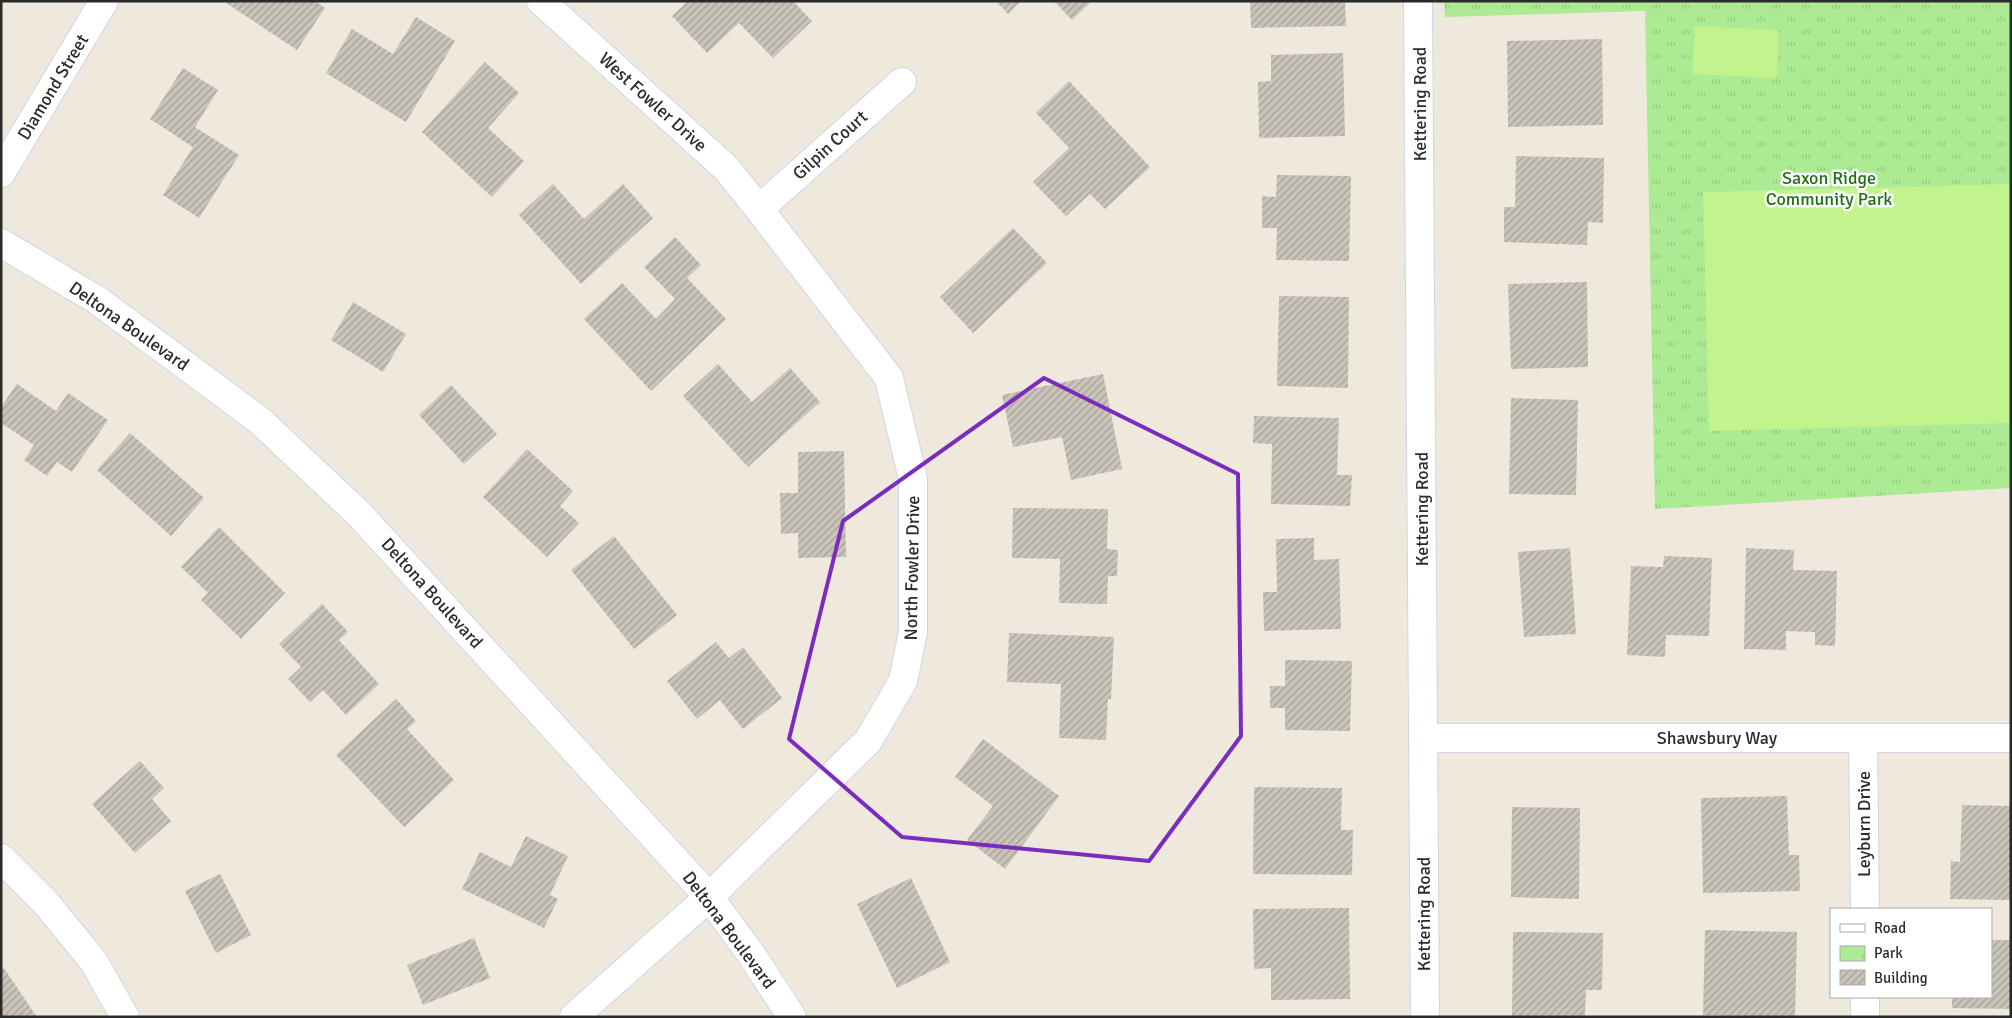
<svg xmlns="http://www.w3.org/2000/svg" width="2012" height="1018" viewBox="0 0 2012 1018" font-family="Signika,sans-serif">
<defs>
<pattern id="park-tufts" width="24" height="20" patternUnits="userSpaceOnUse" patternTransform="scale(1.25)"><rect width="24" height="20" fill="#aceb93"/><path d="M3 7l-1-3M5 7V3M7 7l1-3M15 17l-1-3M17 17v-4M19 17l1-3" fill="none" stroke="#94ca7f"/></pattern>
<pattern id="building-hatch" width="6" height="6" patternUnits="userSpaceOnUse" patternTransform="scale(1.25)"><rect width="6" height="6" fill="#cac4bb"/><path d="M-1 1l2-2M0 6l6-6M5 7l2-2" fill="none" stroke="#a49f98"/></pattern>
</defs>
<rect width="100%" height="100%" fill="#efe8dc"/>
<path fill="url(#park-tufts)" d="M 1444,1 L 2011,1 L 2011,488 L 1655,509 L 1645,11 L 1445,17 Z"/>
<g fill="#c2f38d">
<path d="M 1695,26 L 1779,30 L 1777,78 L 1693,74 Z"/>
<path d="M 2011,184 L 2011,423 L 1709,431 L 1703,192 Z"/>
</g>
<g fill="url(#building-hatch)">
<path d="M 223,1 L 315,1 L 325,8 L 297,50 Z"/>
<path d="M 688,1 L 793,1 L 812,21 L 773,58 L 739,23 L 707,53 L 672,16 Z"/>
<path d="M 996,1 L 1021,1 L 1008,14 Z"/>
<path d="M 1054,1 L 1092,1 L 1072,20 Z"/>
<path d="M 1250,1 L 1345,1 L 1346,26 L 1251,28 Z"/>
<path d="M 416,17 L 455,41 L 406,122 L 326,73 L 352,29 L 393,54 Z"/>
<path d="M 1602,39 L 1603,125 L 1508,127 L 1507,41 Z"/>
<path d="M 1343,53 L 1345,136 L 1259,138 L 1258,82 L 1271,81 L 1271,55 Z"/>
<path d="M 485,62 L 519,93 L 488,128 L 524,161 L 492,197 L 422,132 Z"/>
<path d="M 183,68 L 218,90 L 195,127 L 239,155 L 199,218 L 163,195 L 193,147 L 150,119 Z"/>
<path d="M 1069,81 L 1150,167 L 1105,209 L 1090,194 L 1066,216 L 1033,182 L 1069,148 L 1036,113 Z"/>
<path d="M 1516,156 L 1604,158 L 1603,223 L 1588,222 L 1587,245 L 1504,242 L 1504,207 L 1515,207 Z"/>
<path d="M 1277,175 L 1351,176 L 1349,261 L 1276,260 L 1277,228 L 1262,228 L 1262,196 L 1276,197 Z"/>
<path d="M 553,184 L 584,219 L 623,184 L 653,218 L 581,284 L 519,215 Z"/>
<path d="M 1013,228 L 1047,263 L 973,333 L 940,297 Z"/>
<path d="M 675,237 L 701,265 L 687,278 L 726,319 L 651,391 L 584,319 L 622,283 L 656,319 L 675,299 L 644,267 Z"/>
<path d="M 1587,282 L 1588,367 L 1511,369 L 1508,284 Z"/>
<path d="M 1279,296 L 1349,297 L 1348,388 L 1277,386 Z"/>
<path d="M 353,302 L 406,334 L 383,372 L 331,340 Z"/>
<path d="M 718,364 L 752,402 L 790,368 L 820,402 L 748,467 L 683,396 Z"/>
<path d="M 1103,374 L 1122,469 L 1071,480 L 1062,437 L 1013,447 L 1002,395 Z"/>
<path d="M 17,384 L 56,411 L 68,393 L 108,420 L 72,472 L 57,462 L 47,476 L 24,460 L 34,445 L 1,423 L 1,407 Z"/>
<path d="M 451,385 L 497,434 L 464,464 L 419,415 Z"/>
<path d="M 1511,398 L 1578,400 L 1576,495 L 1509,494 Z"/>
<path d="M 1254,416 L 1339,418 L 1337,475 L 1352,475 L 1350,506 L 1271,504 L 1272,444 L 1253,443 Z"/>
<path d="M 130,433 L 204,498 L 171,536 L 97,470 Z"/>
<path d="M 527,449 L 573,491 L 560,506 L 579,523 L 547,557 L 483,497 Z"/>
<path d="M 844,451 L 846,557 L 798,558 L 798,533 L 781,534 L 780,493 L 798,493 L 798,452 Z"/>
<path d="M 1013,508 L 1108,509 L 1107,549 L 1118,550 L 1117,576 L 1108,576 L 1107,604 L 1059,603 L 1060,559 L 1012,558 Z"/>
<path d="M 219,527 L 285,593 L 241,639 L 201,600 L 208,593 L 181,567 Z"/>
<path d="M 614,536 L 677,615 L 634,649 L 571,570 Z"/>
<path d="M 1314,538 L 1314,560 L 1339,559 L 1341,629 L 1264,631 L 1263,592 L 1277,592 L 1276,539 Z"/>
<path d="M 1570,548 L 1576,634 L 1524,637 L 1518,552 Z"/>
<path d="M 1746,548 L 1794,550 L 1793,570 L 1837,571 L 1835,646 L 1815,645 L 1815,632 L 1786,631 L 1786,650 L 1744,649 Z"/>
<path d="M 1664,556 L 1712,558 L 1709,636 L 1666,635 L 1665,657 L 1627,655 L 1631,566 L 1663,567 Z"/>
<path d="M 322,604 L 348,632 L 339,640 L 379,684 L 346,715 L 323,690 L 310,702 L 288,679 L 301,667 L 279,644 Z"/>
<path d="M 1009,633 L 1114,637 L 1111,699 L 1108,699 L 1106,740 L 1059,738 L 1061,684 L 1007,682 Z"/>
<path d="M 716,642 L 729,658 L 743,647 L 782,698 L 743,729 L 720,700 L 697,719 L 667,681 Z"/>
<path d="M 1285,660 L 1352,661 L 1350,731 L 1285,730 L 1285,708 L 1270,708 L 1270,686 L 1285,686 Z"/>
<path d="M 396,699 L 416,721 L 407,729 L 454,780 L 404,827 L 336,755 Z"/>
<path d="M 983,739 L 1059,796 L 1005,869 L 967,840 L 993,806 L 955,777 Z"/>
<path d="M 140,761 L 164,788 L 152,799 L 171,821 L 135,853 L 92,804 Z"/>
<path d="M 1254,787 L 1342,788 L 1341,830 L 1353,830 L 1352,875 L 1253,874 Z"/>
<path d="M 1787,796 L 1789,855 L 1799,855 L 1800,891 L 1703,893 L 1701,798 Z"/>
<path d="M 1962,805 L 2011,806 L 2011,900 L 1950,899 L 1951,861 L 1960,862 Z"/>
<path d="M 1512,807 L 1580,808 L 1579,899 L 1511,897 Z"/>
<path d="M 526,836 L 568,856 L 550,895 L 558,899 L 544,928 L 462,889 L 480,852 L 511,867 Z"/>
<path d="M 220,874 L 251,935 L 216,953 L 185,891 Z"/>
<path d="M 911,878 L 950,962 L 897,988 L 857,904 Z"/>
<path d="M 1349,908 L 1350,999 L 1271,1000 L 1271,968 L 1254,969 L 1253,909 Z"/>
<path d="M 1705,930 L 1797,932 L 1795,1017 L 1703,1015 Z"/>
<path d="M 1513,932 L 1603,933 L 1602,990 L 1586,990 L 1585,1017 L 1512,1016 Z"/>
<path d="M 474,938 L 490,978 L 423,1005 L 407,965 Z"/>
<path d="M 1991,940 L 2011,940 L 2011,1009 L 1952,1008 L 1952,997 L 1991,997 Z"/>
<path d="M 1,964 L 37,1017 L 1,1017 Z"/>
</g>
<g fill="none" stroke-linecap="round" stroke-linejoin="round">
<defs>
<g id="street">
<path d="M 541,1 L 726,168 L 759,209 L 889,378 L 913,479 L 913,632 L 903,681 L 868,741 L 709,897 L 574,1017"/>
<path d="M 1418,1 L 1425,1017"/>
<path d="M 1,173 L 104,1"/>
<path d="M 759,209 L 902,82"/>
<path d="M 1423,738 L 2011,738"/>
<path d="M 1863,738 L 1865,909"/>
<path d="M 1,858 L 46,903 L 94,962 L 125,1017"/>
<path d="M 1865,997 L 1865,1017"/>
</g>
<path id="secondary" d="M 1,243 L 97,300 L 259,420 L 359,514 L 709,897 L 751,954 L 792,1017"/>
</defs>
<use href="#street" stroke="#d1d4e6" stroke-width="30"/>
<use href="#secondary" stroke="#d1d4e6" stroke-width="30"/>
<use href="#street" stroke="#fff" stroke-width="28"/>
<use href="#secondary" stroke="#fff" stroke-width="28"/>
</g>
<path fill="none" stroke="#7b2cbf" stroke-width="4" stroke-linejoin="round" d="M 1044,378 L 1238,474 L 1241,736 L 1149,861 L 902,837 L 789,739 L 843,521 Z"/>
<g text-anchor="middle" stroke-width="5" stroke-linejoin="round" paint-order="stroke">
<g font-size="18" fill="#2b2b2b" stroke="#fff">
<text transform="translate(53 87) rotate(-59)" y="6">Diamond Street</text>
<text transform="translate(653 102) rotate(42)" y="6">West Fowler Drive</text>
<text transform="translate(1420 104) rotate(-90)" y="6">Kettering Road</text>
<text transform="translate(830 145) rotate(-42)" y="6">Gilpin Court</text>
<text transform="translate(129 326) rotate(35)" y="6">Deltona Boulevard</text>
<text transform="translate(1422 509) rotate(-90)" y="6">Kettering Road</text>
<text transform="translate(912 568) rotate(-89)" y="6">North Fowler Drive</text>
<text transform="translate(432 593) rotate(48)" y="6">Deltona Boulevard</text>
<text x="1717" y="744">Shawsbury Way</text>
<text transform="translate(1864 824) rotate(-90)" y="6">Leyburn Drive</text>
<text transform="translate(1424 914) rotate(-90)" y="6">Kettering Road</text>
<text transform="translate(729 930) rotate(53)" y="6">Deltona Boulevard</text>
</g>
<g font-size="18" fill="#217112" stroke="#fff">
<text x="1829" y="184">Saxon Ridge<tspan x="1829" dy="21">Community Park</tspan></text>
</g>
</g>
<rect width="2012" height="1018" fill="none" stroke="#2b2b2b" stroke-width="5"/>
<rect x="1830" y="908" width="162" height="90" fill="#ffffff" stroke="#aaaaaa"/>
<rect x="1840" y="924" width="25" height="8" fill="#ffffff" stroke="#aaaaaa"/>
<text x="1874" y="933" font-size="15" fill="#2b2b2b">Road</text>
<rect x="1840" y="946" width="25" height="15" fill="url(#park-tufts)" stroke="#aaaaaa"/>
<text x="1874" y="958" font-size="15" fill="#2b2b2b">Park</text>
<rect x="1840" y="970" width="25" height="15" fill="url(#building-hatch)" stroke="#aaaaaa"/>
<text x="1874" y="983" font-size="15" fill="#2b2b2b">Building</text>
</svg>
